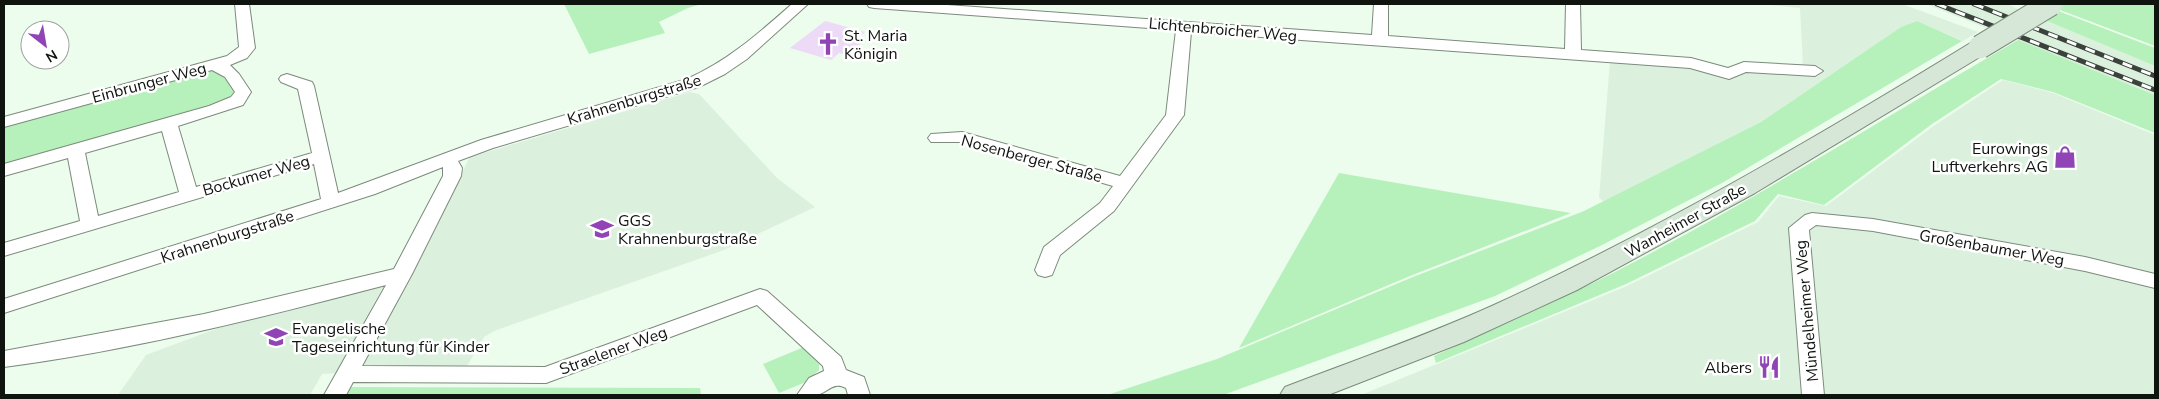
<svg xmlns="http://www.w3.org/2000/svg" width="2159" height="399" viewBox="0 0 2159 399" font-family="'Nunito Sans',sans-serif">
<rect width="100%" height="100%" fill="#ecfced"/>
<g fill="#dbf1dd">
<path d="M 1760,4 L 1902,4 L 1978,32 L 1963,41 L 1917,21 L 1901,27 L 1761,122 L 1604,202 L 1599,198 L 1610,61 L 1797,71 L 1803,66 L 1800,8 Z"/>
<path d="M 1926,4 L 2007,4 L 2155,66 L 2155,95 Z"/>
<path d="M 2003,80 L 2053,93 L 2155,135 L 2155,395 L 1361,395 L 1627,286 L 1758,222 L 1779,196 L 1826,206 L 1935,125 Z"/>
<path d="M 690,92 L 699,94 L 777,178 L 815,207 L 724,250 L 494,331 L 484,337 L 467,366 L 365,366 L 363,362 L 470,157 Z"/>
<path d="M 384,285 L 337,373 L 322,374 L 310,395 L 118,395 L 146,355 L 245,318 Z"/>
</g>
<g fill="#b6f1bb">
<path d="M 564,4 L 702,4 L 688,8 L 659,22 L 665,33 L 589,54 Z"/>
<path d="M 2062,4 L 2155,4 L 2155,46 L 2055,8 Z"/>
<path d="M 2053,9 L 2155,48 L 2155,66 L 2040,18 Z"/>
<path d="M 1917,21 L 1962,41 L 1722,183 L 1600,246 L 1495,296 L 1223,395 L 1107,395 L 1217,359 L 1413,277 L 1584,211 L 1761,122 L 1901,27 Z"/>
<path d="M 2018,40 L 2155,95 L 2155,133 L 2053,92 L 2001,79 L 1932,124 L 1824,205 L 1778,194 L 1755,221 L 1626,284 L 1436,363 L 1434,356 C 1494,328 1556,302 1615,272 C 1753,201 1884,118 2018,40 Z"/>
<path d="M 221,66 L 240,97 L 168,122 L 4,170 L 4,122 Z"/>
<path d="M 1339,173 L 1571,213 L 1410,276 L 1239,348 Z"/>
<path d="M 804,347 L 819,362 L 819,370 L 806,382 L 779,393 L 763,364 Z"/>
<path d="M 349,387 L 700,388 L 701,395 L 344,395 Z"/>
</g>
<path fill="#ecdaf6" d="M 825,21 L 865,32 L 858,38 L 865,40 L 847,55 L 839,53 L 831,60 L 790,48 Z"/>
<g fill="none" stroke-linecap="round" stroke-linejoin="round">
<defs>
<g id="street">
<path d="M 235,4 L 249,4 L 255,48 L 247,58 L 230,65 L 239,74 L 251,92 L 243,105 L 178,126 L 196,187 L 312,153 L 298,89 L 281,82 L 279,79 L 281,76 L 287,74 L 312,82 L 314,86 L 338,193 L 481,140 L 687,79 C 728,61 759,33 792,4 L 808,4 L 747,59 L 725,74 L 699,87 L 493,148 L 458,161 L 462,168 L 461,176 L 412,274 L 362,366 L 545,367 L 760,289 L 767,291 L 841,357 L 846,370 L 864,377 L 870,395 L 848,395 L 846,388 C 832,381 828,393 817,395 C 811,396 803,395 797,395 L 809,378 L 824,371 L 823,366 L 757,305 L 546,383 L 353,382 L 346,395 L 324,395 L 386,285 C 260,318 133,350 4,367 L 4,351 L 204,314 L 394,269 L 443,176 L 443,167 L 375,194 L 4,313 L 4,299 L 321,199 L 314,164 L 4,256 L 4,243 L 80,221 L 68,158 L 4,176 L 4,164 L 209,106 L 231,97 L 235,92 L 225,77 L 212,70 L 4,127 L 4,117 L 227,56 L 239,47 ZM 162,131 L 179,192 L 98,216 L 85,153 Z"/>
<path d="M 867,4 L 933,4 L 1372,35 L 1374,4 L 1388,4 L 1388,36 L 1565,49 L 1566,4 L 1580,4 L 1581,50 L 1691,58 L 1728,68 L 1744,62 L 1815,66 L 1823,71 L 1815,76 L 1746,72 L 1729,79 L 1690,68 L 1191,32 L 1184,115 L 1114,211 L 1060,255 L 1052,275 L 1045,277 L 1038,275 L 1035,270 L 1044,247 L 1100,203 L 1113,186 L 961,142 L 931,142 L 928,138 L 931,134 L 962,132 L 1120,176 L 1166,115 L 1176,30 L 874,8 L 869,7 Z"/>
<path d="M 1812,213 L 1873,219 L 2085,257 L 2155,274 L 2155,288 L 2085,271 L 1873,231 L 1816,225 L 1809,230 L 1824,395 L 1802,395 L 1789,228 L 1805,215 Z"/>
</g>
<path id="secondary" d="M 1980,40 L 1988,42 L 1991,47 L 1988,52 L 1755,193 L 1577,290 L 1464,342 L 1328,395 L 1280,395 L 1285,387 C 1355,360 1426,336 1494,305 C 1660,229 1817,137 1972,42 Z"/>
</defs>
<use href="#street" stroke="#7c8a7c" stroke-width="2"/>
<use href="#secondary" stroke="#7c8a7c" stroke-width="2"/>
<use href="#street" fill="#fff" fill-rule="evenodd"/>
<use href="#secondary" fill="#d6e7d7" fill-rule="evenodd"/>
<defs>
<g id="rail">
<path d="M 1937,4 L 2155,90"/>
<path d="M 1974,4 L 2155,76"/>
</g>
</defs>
<use href="#rail" stroke="#3a423b" stroke-width="5"/>
<use href="#rail" stroke="#fff" stroke-width="3" stroke-dasharray="10" stroke-linecap="butt"/>
<defs>
<path id="secondary-bridge" d="M 1980,47 L 2051,4"/>
</defs>
<use href="#secondary-bridge" stroke="#7c8a7c" stroke-width="25" stroke-linecap="butt"/>
<use href="#secondary-bridge" stroke="#d6e7d7" stroke-width="23"/>
</g>
<defs>
<symbol id="church-bare" viewBox="-9 -9 18 18"><path d="M-1.2-6h2.4v3.5h3.3v2.4h-3.3V6h-2.4V-.1h-3.3v-2.4h3.3Z" fill="#9144b5" stroke="#fff" stroke-width="2.5" paint-order="stroke"/></symbol>
<symbol id="shop-bare" viewBox="-9 -9 18 18"><path d="M-5-2.5h2.3a2.7 3.5 0 0 1 5.4 0H5L5.5 6h-11ZM-1.5-2.5h3a1.5 2.3 0 0 0-3 0Z" fill="#9144b5" stroke="#fff" stroke-width="2.5" paint-order="stroke"/></symbol>
<symbol id="school-bare" viewBox="-9 -9 18 18"><path d="M0-5L7-2L0 1L-7-2ZM-4 1L0 2.5L4 1V4Q0 6-4 4Z" fill="#9144b5" stroke="#fff" stroke-width="2.5" paint-order="stroke"/></symbol>
<symbol id="restaurant-bare" viewBox="-9 -9 18 18"><path d="M-5-6h1v4h1v-4h1v4h1v-4h1v5L-1.5 .5V6h-2V.5L-5-1ZM5-6V6H3V1.5H1.5Q1.5-4 5-6Z" fill="#9144b5" stroke="#fff" stroke-width="2.5" paint-order="stroke"/></symbol>
</defs>
<g fill-rule="evenodd">
<use href="#church-bare" x="812" y="28" width="32" height="32"/>
<use href="#shop-bare" x="2049" y="141" width="32" height="32"/>
<use href="#school-bare" x="586" y="213" width="32" height="32"/>
<use href="#school-bare" x="260" y="321" width="32" height="32"/>
<use href="#restaurant-bare" x="1753" y="351" width="32" height="32"/>
</g>
<g text-anchor="middle" stroke-width="5" stroke-linejoin="round" paint-order="stroke">
<g font-size="16" fill="#0f140f" stroke="#fff">
<text transform="translate(1223 29) rotate(5)" y="6">Lichtenbroicher Weg</text>
<text transform="translate(149 82) rotate(-15)" y="6">Einbrunger Weg</text>
<text transform="translate(634 99) rotate(-17)" y="6">Krahnenburgstraße</text>
<text transform="translate(1032 158) rotate(15)" y="6">Nosenberger Straße</text>
<text transform="translate(256 175) rotate(-16)" y="6">Bockumer Weg</text>
<text transform="translate(1685 220) rotate(-29)" y="6">Wanheimer Straße</text>
<text transform="translate(227 236) rotate(-18)" y="6">Krahnenburgstraße</text>
<text transform="translate(1992 247) rotate(10)" y="6">Großenbaumer Weg</text>
<text transform="translate(1806 311) rotate(-95)" y="6">Mündelheimer Weg</text>
<text transform="translate(613 350) rotate(-20)" y="6">Straelener Weg</text>
</g>
<g font-size="16" fill="#0f140f" stroke="#fff" text-anchor="start">
<text x="844" y="41">St. Maria<tspan x="844" dy="18">Königin</tspan></text>
<text x="2048" y="154" text-anchor="end">Eurowings<tspan x="2048" dy="18">Luftverkehrs AG</tspan></text>
<text x="618" y="226">GGS<tspan x="618" dy="18">Krahnenburgstraße</tspan></text>
<text x="292" y="334">Evangelische<tspan x="292" dy="18">Tageseinrichtung für Kinder</tspan></text>
<text x="1752" y="373" text-anchor="end">Albers</text>
</g>
</g>
<rect width="2159" height="399" fill="none" stroke="#0f140f" stroke-width="10"/>
<g transform="translate(45 45) rotate(149)"><circle r="24" fill="#ffffff" stroke="#9fa19f"/>
<path d="M0-4L9 19L0 12L-9 19Z" fill="#9144b5"/>
<text y="-8" font-size="14" font-weight="bold" text-anchor="middle" fill="#0f140f">N</text>
</g>
</svg>
